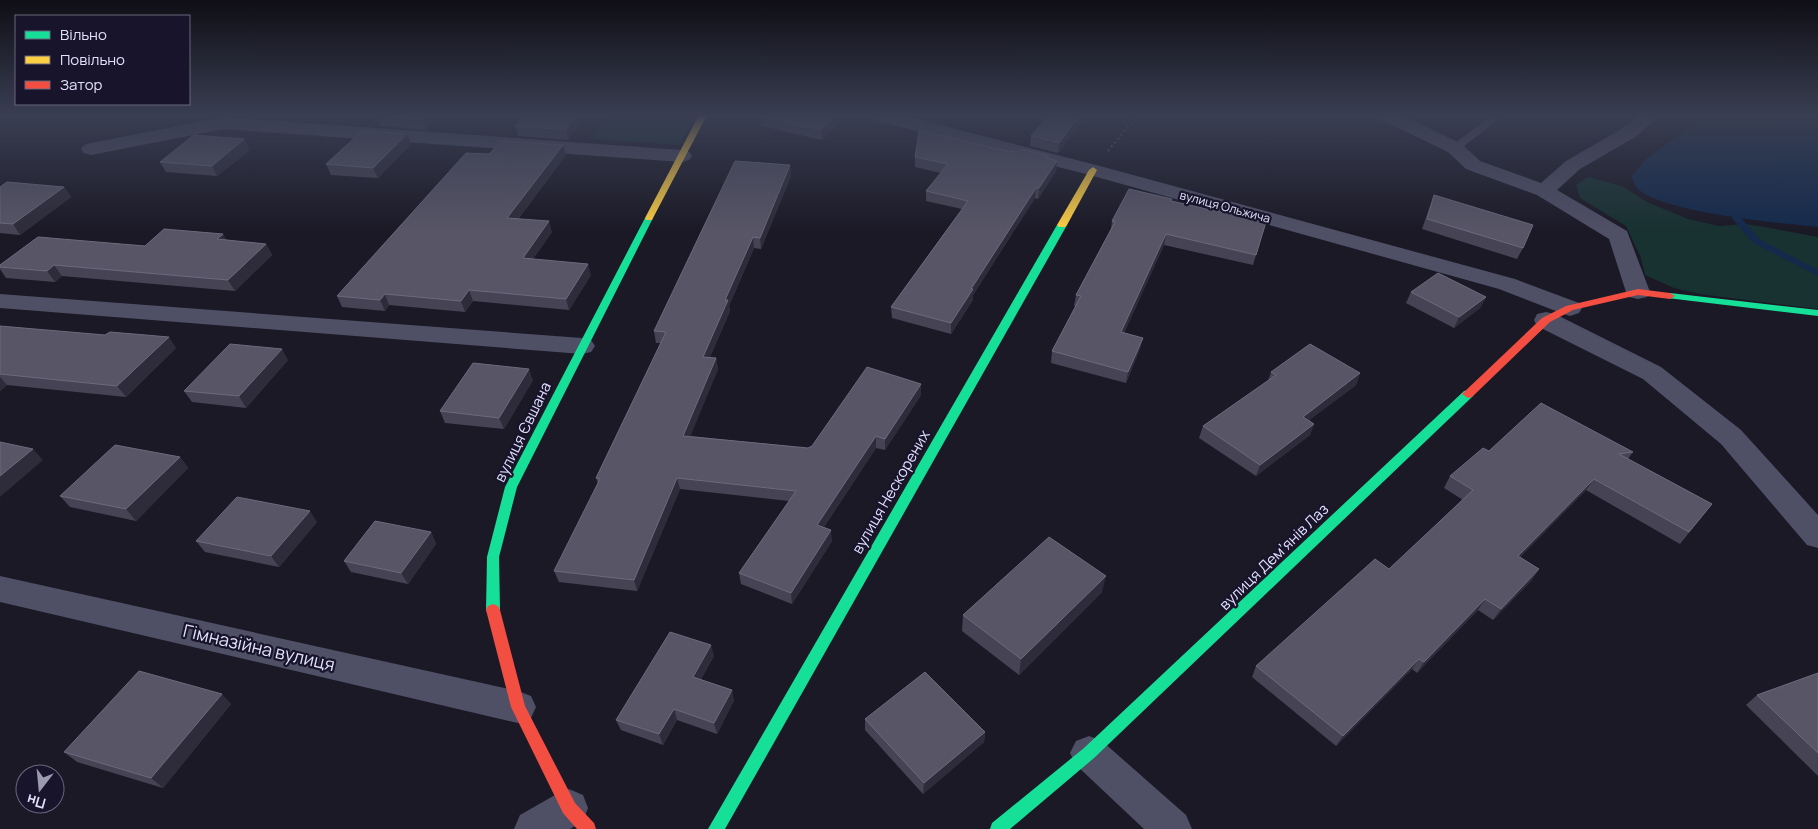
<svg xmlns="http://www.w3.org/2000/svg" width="1818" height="829" viewBox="0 0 1818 829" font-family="Manrope,sans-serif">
<rect width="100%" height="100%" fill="#1b1926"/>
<g fill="#183131">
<path d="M 608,115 L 696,115 L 679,145 L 592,139 Z"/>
<path d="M 1588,177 L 1622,186 L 1649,203 L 1688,219 L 1719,226 L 1745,224 L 1765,227 L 1818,237 L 1818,309 L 1700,294 L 1674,288 L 1645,275 L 1641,258 L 1626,226 L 1580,198 L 1576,185 Z"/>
</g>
<path fill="#142a4c" d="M 1706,115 L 1818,115 L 1818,227 C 1779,223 1667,213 1639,190 C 1636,187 1633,181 1631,177 L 1645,160 Z"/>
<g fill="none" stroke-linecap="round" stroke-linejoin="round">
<path fill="#142a4c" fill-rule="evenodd" d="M 1732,214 L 1738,214 L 1759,239 L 1818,270 L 1818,276 L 1753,243 L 1732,218 Z"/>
<path stroke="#495562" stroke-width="2.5" stroke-dasharray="2 3" stroke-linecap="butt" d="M 1108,151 L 1138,115"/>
<path fill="#4f4f66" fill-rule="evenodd" d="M 1492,115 L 1504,115 L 1459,150 L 1451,150 L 1450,148 L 1451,146 Z"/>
<g fill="#4f4f66" fill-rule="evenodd">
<path d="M 868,115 L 901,115 L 1100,166 L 1515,279 L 1579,303 L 1582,308 L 1579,313 L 1570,316 L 1561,313 L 1499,289 L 1086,174 L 870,119 Z"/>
<path d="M 1372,115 L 1402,115 L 1462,144 L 1480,161 L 1541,183 L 1566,161 L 1623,128 L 1639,115 L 1660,115 L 1637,136 L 1580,169 L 1557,190 L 1627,231 L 1650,292 L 1647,297 L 1638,299 L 1629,297 L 1626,292 L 1609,239 L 1537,195 L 1466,169 L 1448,152 L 1388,123 L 1374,119 Z"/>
<path d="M 224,117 L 682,150 L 689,152 L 692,156 L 689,160 L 682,162 L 224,129 L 91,155 L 84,153 L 81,149 L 84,145 L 91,143 Z"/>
<path d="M 0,294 L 582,338 L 591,340 L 595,346 L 591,352 L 582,354 L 0,308 Z"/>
<path d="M 1546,312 L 1555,314 L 1661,367 L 1741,430 L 1818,515 L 1818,548 L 1807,545 L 1721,444 L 1643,379 L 1537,326 L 1534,320 L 1537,314 Z"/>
<path d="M 0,576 L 518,691 L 531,696 L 536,707 L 531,718 L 518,723 L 0,602 Z"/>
<path d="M 1089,736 L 1102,741 L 1186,815 L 1192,829 L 1144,829 L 1076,765 L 1070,753 L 1076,741 Z"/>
<path d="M 569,789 L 583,795 L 588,808 L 583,821 L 570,829 L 514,829 L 520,815 L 555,795 Z"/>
</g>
<g fill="#16e098" fill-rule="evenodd">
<path d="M 649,215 L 653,218 L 517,487 L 499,557 L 500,610 L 498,614 L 493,616 L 488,614 L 486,610 L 487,557 L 505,487 L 645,218 Z"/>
<path d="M 1062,222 L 1067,225 L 725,829 L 708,829 L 1057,225 Z"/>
<path d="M 1670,293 L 1818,310 L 1818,316 L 1667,298 L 1665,296 L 1667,294 Z"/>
<path d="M 1468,390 L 1472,391 L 1474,394 L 1472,397 L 1094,758 L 1010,829 L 990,829 L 992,823 L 1084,748 L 1464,391 Z"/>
</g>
<g fill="#ffcf43" fill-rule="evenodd">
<path d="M 699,115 L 707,115 L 653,218 L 652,220 L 646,220 L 645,218 Z"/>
<path d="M 1093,167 L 1097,170 L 1067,225 L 1065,227 L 1059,227 L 1057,225 L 1089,170 Z"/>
</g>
<g fill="#f24e42" fill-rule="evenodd">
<path d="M 1638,289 L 1670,293 L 1675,296 L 1670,299 L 1638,295 L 1573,310 L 1550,322 L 1472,397 L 1468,398 L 1462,394 L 1542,318 L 1566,306 Z"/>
<path d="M 493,604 L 498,606 L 500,610 L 525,706 L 575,803 L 594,823 L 596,829 L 577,829 L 563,813 L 511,707 L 486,610 L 488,606 Z"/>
</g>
</g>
<g fill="#464454">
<path d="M 440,115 L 425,130 L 381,126 L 377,116 Z"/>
<path d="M 587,115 L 568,140 L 518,136 L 515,126 Z"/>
<path d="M 761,115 L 844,115 L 844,118 L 822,140 L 761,126 L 760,116 Z"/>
<path d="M 1087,115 L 1058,153 L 1030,146 L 1031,136 Z"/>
<path d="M 407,134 L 411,144 L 378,178 L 331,175 L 326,164 Z"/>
<path d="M 244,139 L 250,150 L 217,176 L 166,172 L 160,162 Z"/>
<path d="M 1007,151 L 1049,156 L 1048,159 L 1057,161 L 1056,171 L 1038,199 L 1035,198 L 973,295 L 973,300 L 951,334 L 892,318 L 891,307 L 962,209 L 926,201 L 926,191 L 941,173 L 915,167 L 915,157 Z"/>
<path d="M 489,154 L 566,155 L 518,219 L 552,232 L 533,259 L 591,275 L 569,310 L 473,301 L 465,312 L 389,305 L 385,311 L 342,307 L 337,296 Z"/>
<path d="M 790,165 L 791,176 L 761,249 L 754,248 L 729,306 L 730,311 L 710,357 L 716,358 L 718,369 L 690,436 L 808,448 L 921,384 L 921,395 L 885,450 L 876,448 L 824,527 L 832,541 L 792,604 L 741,584 L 739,573 L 789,501 L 680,489 L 637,591 L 559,582 L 554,571 L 598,484 L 596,478 L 661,343 L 656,343 L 654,331 Z"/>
<path d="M 0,187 L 64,187 L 71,197 L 20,235 L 0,233 Z"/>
<path d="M 1434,195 L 1523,248 L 1517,259 L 1422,229 L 1430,206 Z"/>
<path d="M 1172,202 L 1266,222 L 1253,265 L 1164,245 L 1124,333 L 1140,349 L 1126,383 L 1051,363 L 1052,351 L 1076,306 L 1074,306 L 1076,295 L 1111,229 L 1112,221 Z"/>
<path d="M 223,234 L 226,240 L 266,244 L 272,255 L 235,291 L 62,276 L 55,282 L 6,278 L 0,269 L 0,265 L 145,246 Z"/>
<path d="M 1411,292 L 1486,297 L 1480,308 L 1454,328 L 1406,303 Z"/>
<path d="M 0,326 L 176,348 L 126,397 L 7,385 L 0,391 Z"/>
<path d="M 288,360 L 246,408 L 192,402 L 184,391 Z"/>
<path d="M 1271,372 L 1360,373 L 1356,385 L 1309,420 L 1314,424 L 1310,435 L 1256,476 L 1199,438 L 1203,426 L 1268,381 Z"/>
<path d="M 533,380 L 504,429 L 445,423 L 440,411 Z"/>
<path d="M 1489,451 L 1633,452 L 1628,459 L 1712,504 L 1680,544 L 1586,490 L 1520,557 L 1539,569 L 1531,581 L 1493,620 L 1478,610 L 1417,673 L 1412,669 L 1336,746 L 1252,677 L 1256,666 L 1389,569 L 1463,500 L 1444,488 L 1450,476 Z"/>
<path d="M 180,457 L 188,468 L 136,521 L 70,507 L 60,496 Z"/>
<path d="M 317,522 L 279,567 L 205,552 L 196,541 Z"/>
<path d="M 431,532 L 436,544 L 408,584 L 351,572 L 344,561 Z"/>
<path d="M 1102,592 L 1019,675 L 962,631 L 963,615 Z"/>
<path d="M 714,656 L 701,679 L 734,700 L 717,734 L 677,720 L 663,745 L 621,730 L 616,720 Z"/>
<path d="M 1818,673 L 1818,776 L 1746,705 L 1757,695 Z"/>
<path d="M 231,704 L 163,788 L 77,762 L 64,752 Z"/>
<path d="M 865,719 L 985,732 L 984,742 L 923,794 L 865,730 Z"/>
</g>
<g fill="#2e2c3a">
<path d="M 426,115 L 440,115 L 425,130 L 422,119 Z"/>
<path d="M 577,115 L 587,115 L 568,140 L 566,130 Z"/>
<path d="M 836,115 L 844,115 L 844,118 L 822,140 L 821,130 Z"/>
<path d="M 1080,115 L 1087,115 L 1058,153 L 1059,143 Z"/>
<path d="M 407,134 L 411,144 L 378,178 L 373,168 Z"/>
<path d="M 244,139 L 250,150 L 217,176 L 212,166 Z"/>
<path d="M 563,145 L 566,155 L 510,229 L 507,218 Z"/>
<path d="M 1057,161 L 1056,171 L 1038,199 L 1039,188 Z"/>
<path d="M 790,165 L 791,176 L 761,249 L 760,238 Z"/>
<path d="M 64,187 L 71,197 L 20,235 L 13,224 Z"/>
<path d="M 1036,188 L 1035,198 L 973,295 L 973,300 L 951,334 L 951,323 L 971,289 Z"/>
<path d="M 549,221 L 552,232 L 526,269 L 523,258 Z"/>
<path d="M 223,234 L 229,244 L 217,239 Z"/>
<path d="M 1166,234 L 1164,245 L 1119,344 L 1121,332 Z"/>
<path d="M 753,237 L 754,248 L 729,306 L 730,311 L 705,368 L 703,357 L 725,300 Z"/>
<path d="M 266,244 L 272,255 L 235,291 L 228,280 Z"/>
<path d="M 588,264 L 591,275 L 569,310 L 566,299 Z"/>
<path d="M 54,265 L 62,276 L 55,282 L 47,271 Z"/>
<path d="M 469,290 L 473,301 L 465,312 L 461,301 Z"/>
<path d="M 385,294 L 389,305 L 385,311 L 380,300 Z"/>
<path d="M 1486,297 L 1480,308 L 1454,328 L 1459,317 Z"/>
<path d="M 169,337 L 176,348 L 126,397 L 117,386 Z"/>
<path d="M 1143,338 L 1140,349 L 1126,383 L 1128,372 Z"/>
<path d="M 282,349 L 288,360 L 246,408 L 239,396 Z"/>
<path d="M 716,358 L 718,369 L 686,447 L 683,436 Z"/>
<path d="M 529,369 L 533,380 L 504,429 L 499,418 Z"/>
<path d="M 1360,373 L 1356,385 L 1299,428 L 1303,417 Z"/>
<path d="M 0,377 L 7,385 L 0,391 Z"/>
<path d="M 921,384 L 921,395 L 885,450 L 885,439 Z"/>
<path d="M 1314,424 L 1310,435 L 1256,476 L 1260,465 Z"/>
<path d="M 876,436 L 876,448 L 818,536 L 817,525 Z"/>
<path d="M 33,449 L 43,460 L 0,497 L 0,476 Z"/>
<path d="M 180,457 L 188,468 L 136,521 L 126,509 Z"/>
<path d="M 677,478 L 680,489 L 637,591 L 634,580 Z"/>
<path d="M 1594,479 L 1586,490 L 1510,567 L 1518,556 Z"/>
<path d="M 310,511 L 317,522 L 279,567 L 271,556 Z"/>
<path d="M 831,530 L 832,541 L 792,604 L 791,593 Z"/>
<path d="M 431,532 L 436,544 L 408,584 L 401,573 Z"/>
<path d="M 1539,569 L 1531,581 L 1493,620 L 1501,609 Z"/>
<path d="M 1106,576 L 1102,592 L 1019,675 L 1021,659 Z"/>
<path d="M 1485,599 L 1478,610 L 1417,673 L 1424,662 Z"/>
<path d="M 711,645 L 714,656 L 696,687 L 693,677 Z"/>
<path d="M 1419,659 L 1412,669 L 1336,746 L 1343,736 Z"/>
<path d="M 732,690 L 734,700 L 717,734 L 714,723 Z"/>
<path d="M 222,694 L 231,704 L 163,788 L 151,778 Z"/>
<path d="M 674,709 L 677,720 L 663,745 L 659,734 Z"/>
<path d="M 985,732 L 984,742 L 923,794 L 924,783 Z"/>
</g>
<g fill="#575566" stroke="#6c6a7e">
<path d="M 378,115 L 426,115 L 422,119 L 377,116 Z"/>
<path d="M 524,115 L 577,115 L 566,130 L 515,126 Z"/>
<path d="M 761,115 L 836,115 L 821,130 L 760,116 Z"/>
<path d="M 1049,115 L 1080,115 L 1059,143 L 1031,136 Z"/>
<path d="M 362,131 L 407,134 L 373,168 L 326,164 Z"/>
<path d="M 919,131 L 1007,151 L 1018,152 L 1021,149 L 1049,156 L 1047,158 L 1057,161 L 1039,188 L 1036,188 L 971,289 L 973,289 L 951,323 L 891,307 L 968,201 L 926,191 L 948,164 L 915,157 Z"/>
<path d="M 194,135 L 244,139 L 212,166 L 160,162 Z"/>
<path d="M 502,141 L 563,145 L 507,218 L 549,221 L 523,258 L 588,264 L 566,299 L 469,290 L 461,301 L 385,294 L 380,300 L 337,296 L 466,153 L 489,154 Z"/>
<path d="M 735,161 L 790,165 L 760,238 L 753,237 L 725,300 L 728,300 L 703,357 L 716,358 L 683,436 L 808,448 L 812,446 L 867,367 L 921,384 L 885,439 L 876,436 L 817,525 L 831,530 L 791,593 L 739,573 L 796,491 L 677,478 L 634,580 L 554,571 L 600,479 L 596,478 L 666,332 L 654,331 Z"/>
<path d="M 7,182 L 64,187 L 13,224 L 0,223 L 0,187 Z"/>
<path d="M 1129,189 L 1172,199 L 1171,201 L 1266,222 L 1256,255 L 1166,234 L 1121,332 L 1143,338 L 1128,372 L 1052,351 L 1081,296 L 1076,295 L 1115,222 L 1112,221 Z"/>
<path d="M 1434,195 L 1533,225 L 1523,248 L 1427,219 Z"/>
<path d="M 164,229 L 223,234 L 217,239 L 266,244 L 228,280 L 54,265 L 47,271 L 0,267 L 0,265 L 38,237 L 145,246 Z"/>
<path d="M 1438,273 L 1486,297 L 1459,317 L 1411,292 Z"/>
<path d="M 0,326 L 105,335 L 110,332 L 169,337 L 117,386 L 0,374 Z"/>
<path d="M 230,344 L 282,349 L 239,396 L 184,391 Z"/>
<path d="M 1310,344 L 1360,373 L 1303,417 L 1314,424 L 1260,465 L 1203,426 L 1276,375 L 1271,372 Z"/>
<path d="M 473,363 L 529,369 L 499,418 L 440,411 Z"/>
<path d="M 1541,403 L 1633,452 L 1619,454 L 1712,504 L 1689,532 L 1594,479 L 1518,556 L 1539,569 L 1501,609 L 1485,599 L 1424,662 L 1419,659 L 1343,736 L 1256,666 L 1375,559 L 1389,569 L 1473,490 L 1450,476 L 1483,448 L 1489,451 Z"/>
<path d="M 0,442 L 33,449 L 0,476 Z"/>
<path d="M 115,445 L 180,457 L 126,509 L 60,496 Z"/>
<path d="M 237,497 L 310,511 L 271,556 L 196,541 Z"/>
<path d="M 375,521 L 431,532 L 401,573 L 344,561 Z"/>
<path d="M 1049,537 L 1106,576 L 1021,659 L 963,615 Z"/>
<path d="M 670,632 L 711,645 L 693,677 L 732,690 L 714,723 L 674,709 L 659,734 L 616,720 Z"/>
<path d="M 139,671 L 222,694 L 151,778 L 64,752 Z"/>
<path d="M 925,672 L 985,732 L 924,783 L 865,719 Z"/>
<path d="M 1818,673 L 1818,753 L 1757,695 Z"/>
</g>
<linearGradient id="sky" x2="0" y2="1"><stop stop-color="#0f0e15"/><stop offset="0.5" stop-color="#393e52"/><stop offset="1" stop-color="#393e52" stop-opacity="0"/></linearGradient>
<rect width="1818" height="231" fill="url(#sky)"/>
<g text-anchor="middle" stroke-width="4.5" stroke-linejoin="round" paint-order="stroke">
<g font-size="12" fill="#e2e0fd" stroke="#17142b">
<text transform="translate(1225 207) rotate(15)" y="4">вулиця Ольжича</text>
</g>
<g font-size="15" fill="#e2e0fd" stroke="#17142b">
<text transform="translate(523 432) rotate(-64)" y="5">вулиця Євшана</text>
<text transform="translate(891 492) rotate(-60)" y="5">вулиця Нескорених</text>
<text transform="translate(1274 557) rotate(-44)" y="5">вулиця Демʼянів Лаз</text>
</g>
<g font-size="18" fill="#e2e0fd" stroke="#17142b">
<text transform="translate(259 648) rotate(13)" y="6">Гімназійна вулиця</text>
</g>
</g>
<rect x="15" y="15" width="175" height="90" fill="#17142b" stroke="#68667f"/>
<rect x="25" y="31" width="25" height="8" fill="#16e098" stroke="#68667f"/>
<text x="60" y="40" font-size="15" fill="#e2e0fd">Вільно</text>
<rect x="25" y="56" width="25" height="8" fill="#ffcf43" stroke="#68667f"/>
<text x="60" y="65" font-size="15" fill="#e2e0fd">Повільно</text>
<rect x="25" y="81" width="25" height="8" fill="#f24e42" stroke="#68667f"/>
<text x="60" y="90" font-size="15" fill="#e2e0fd">Затор</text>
<g transform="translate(40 789) rotate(196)"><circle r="24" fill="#17142b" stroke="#68667f"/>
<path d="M0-4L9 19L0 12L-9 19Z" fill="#9c9ab2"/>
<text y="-8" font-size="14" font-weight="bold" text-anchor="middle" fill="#e2e0fd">Пн</text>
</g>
</svg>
